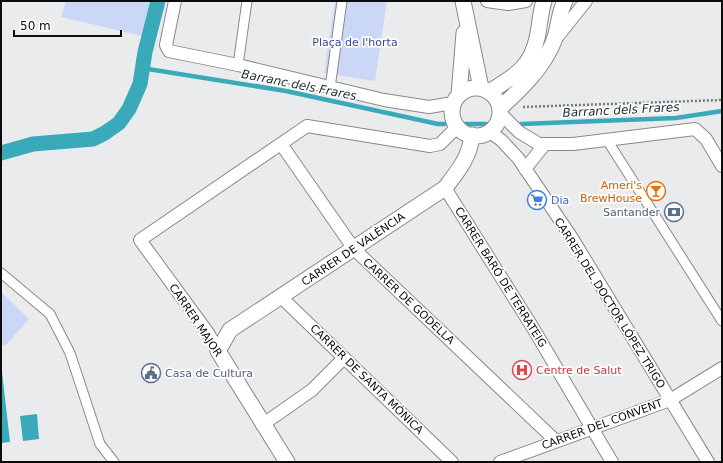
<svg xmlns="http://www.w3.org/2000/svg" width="723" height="463" viewBox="0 0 723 463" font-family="'DejaVu Sans',sans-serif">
<rect width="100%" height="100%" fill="#eaebed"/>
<g fill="#cbd7f6">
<path d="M 66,1 L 150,1 L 142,36 L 61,17 Z"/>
<path d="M 335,1 L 387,1 L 375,81 L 324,73 Z"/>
<path d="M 1,292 L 29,319 L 5,346 L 1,343 Z"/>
</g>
<g fill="#3aa9b9">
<path d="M 2,372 L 10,442 L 1,443 L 1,373 Z"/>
<path d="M 37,414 L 39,439 L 23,441 L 20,416 Z"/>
</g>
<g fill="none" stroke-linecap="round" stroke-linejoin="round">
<g stroke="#3aa9b9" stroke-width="4.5">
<path d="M 148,69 L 286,91 L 438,124 L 445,124"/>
<path d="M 465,124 L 487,124"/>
<path d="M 521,124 L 676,118 L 722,111"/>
</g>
<path stroke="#3aa9b9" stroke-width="15" d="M 1,153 L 33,144 L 93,139 L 105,133 L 119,123 L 129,109 L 140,84 L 145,52 L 158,1"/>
<defs>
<g id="pedestrian">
<path d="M 238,65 L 247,1"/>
<path d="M 330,88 L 342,1"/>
<path d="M 607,140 L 722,321"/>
<path d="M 1,273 L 50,314 L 70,353 L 100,444 L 114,462"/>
</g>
<g id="minor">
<path d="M 175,1 L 166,45 L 169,51 L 238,65 L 384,100 L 429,107 L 453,103"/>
<path d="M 487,1 L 508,4 L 526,1"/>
<path d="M 554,41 L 586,1"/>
<path d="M 500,113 L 519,132 L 539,144 L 573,144 L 695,129 L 706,139 L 722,166"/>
<path d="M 490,132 L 501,140 L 518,158 L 572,238 L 708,462"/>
<path d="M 281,144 L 354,249 L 556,441"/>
<path d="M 525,169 L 545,144"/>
<path d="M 445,188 L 533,328 L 612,462"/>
<path d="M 281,297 L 452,462"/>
<path d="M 218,351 L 208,333 L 140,240 L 307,126 L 430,146 L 440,144 L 457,127"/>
<path d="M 262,425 L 312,390 L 344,358"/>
<path d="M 500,462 L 670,400 L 722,368"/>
</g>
<g id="tertiary">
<path d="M 463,1 L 481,88"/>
<circle cx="476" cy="112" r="24"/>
<path d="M 489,92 C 513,77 531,68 537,38 C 540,25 540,13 544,1"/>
<path d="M 459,95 L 464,33"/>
<path d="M 500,108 C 521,89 542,69 553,43 C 559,29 558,14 565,1"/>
<path d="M 287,462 L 218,351 L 230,330 L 445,188 C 458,171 470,157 472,135"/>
</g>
</defs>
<use href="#pedestrian" stroke="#89898b" stroke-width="11"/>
<use href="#minor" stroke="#89898b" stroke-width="14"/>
<use href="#tertiary" stroke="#89898b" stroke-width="17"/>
<path stroke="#777879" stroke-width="2.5" stroke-dasharray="2 2" stroke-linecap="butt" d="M 523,107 L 722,100"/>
<use href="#pedestrian" stroke="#fff" stroke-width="9"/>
<use href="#minor" stroke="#fff" stroke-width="12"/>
<use href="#tertiary" stroke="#fff" stroke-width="15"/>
</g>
<defs>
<symbol id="bar-ring" viewBox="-11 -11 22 22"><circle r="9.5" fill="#fff" stroke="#e8710a" stroke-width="1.5"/><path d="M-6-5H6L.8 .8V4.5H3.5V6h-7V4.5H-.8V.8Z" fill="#e8710a"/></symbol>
<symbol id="supermarket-ring" viewBox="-11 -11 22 22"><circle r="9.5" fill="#fff" stroke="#3f7fe0" stroke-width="1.5"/><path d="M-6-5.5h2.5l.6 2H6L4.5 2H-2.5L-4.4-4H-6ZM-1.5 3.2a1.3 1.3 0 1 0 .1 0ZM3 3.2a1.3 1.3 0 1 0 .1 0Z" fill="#3f7fe0"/></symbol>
<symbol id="bank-ring" viewBox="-11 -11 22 22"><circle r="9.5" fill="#fff" stroke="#5c6f8a" stroke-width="1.5"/><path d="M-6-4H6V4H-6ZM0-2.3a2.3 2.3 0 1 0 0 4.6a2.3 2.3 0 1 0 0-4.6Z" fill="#5c6f8a"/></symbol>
<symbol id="hospital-ring" viewBox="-11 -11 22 22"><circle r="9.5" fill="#fff" stroke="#e0444e" stroke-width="1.5"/><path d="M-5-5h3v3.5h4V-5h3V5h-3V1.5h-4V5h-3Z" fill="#e0444e"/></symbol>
<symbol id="civic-ring" viewBox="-11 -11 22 22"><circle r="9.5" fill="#fff" stroke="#5c6f8a" stroke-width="1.5"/><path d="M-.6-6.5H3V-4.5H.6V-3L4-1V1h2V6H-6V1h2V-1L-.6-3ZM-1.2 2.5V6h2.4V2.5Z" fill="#5c6f8a"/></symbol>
</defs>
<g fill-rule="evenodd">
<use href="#bar-ring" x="645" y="180" width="22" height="22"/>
<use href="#supermarket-ring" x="526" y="189" width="22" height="22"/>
<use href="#bank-ring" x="663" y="201" width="22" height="22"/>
<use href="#hospital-ring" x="511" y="359" width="22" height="22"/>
<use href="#civic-ring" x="140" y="362" width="22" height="22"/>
</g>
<g text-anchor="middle" stroke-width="3.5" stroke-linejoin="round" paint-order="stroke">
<g font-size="11" fill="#334a98" stroke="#fff">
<text x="355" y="46">Plaça de l'horta</text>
</g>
<g font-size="11" fill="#c56008" stroke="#fff" text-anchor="end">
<text x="642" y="189">Ameri's<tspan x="642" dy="13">BrewHouse</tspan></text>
</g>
<g font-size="11" fill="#366cbe" stroke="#fff" text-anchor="start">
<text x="551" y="204">Dia</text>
</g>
<g font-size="11" fill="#4e5e75" stroke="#fff" text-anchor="end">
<text x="660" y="216">Santander</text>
<text x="165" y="377" text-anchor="start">Casa de Cultura</text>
</g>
<g font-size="11" fill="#0b0c0c" stroke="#fff">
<text transform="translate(353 249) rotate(-34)" y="4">CARRER DE VALÈNCIA</text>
<text transform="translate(501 277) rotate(58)" y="4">CARRER BARÓ DE TERRATEIG</text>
<text transform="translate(409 301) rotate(43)" y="4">CARRER DE GODELLA</text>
<text transform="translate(610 303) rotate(58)" y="4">CARRER DEL DOCTOR LÓPEZ TRIGO</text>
<text transform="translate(196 320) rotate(56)" y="4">CARRER MAJOR</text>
<text transform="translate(367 379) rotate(44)" y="4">CARRER DE SANTA MÒNICA</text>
<text transform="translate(602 424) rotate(-20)" y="4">CARRER DEL CONVENT</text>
</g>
<g font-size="11" fill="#be3a42" stroke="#fff" text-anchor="start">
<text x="536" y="374">Centre de Salut</text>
</g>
<g font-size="12" font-style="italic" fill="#1a2d31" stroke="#fff">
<text transform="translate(299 85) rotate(11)" y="4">Barranc dels Frares</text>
<text transform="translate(621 110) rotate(-3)" y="4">Barranc dels Frares</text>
</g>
</g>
<rect width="723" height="463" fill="none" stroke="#0b0c0c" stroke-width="4"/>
<path d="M14 30v6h107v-6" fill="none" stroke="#0b0c0c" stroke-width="2"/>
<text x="20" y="30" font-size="12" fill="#0b0c0c" stroke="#ffffff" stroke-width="3" paint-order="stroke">50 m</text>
</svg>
